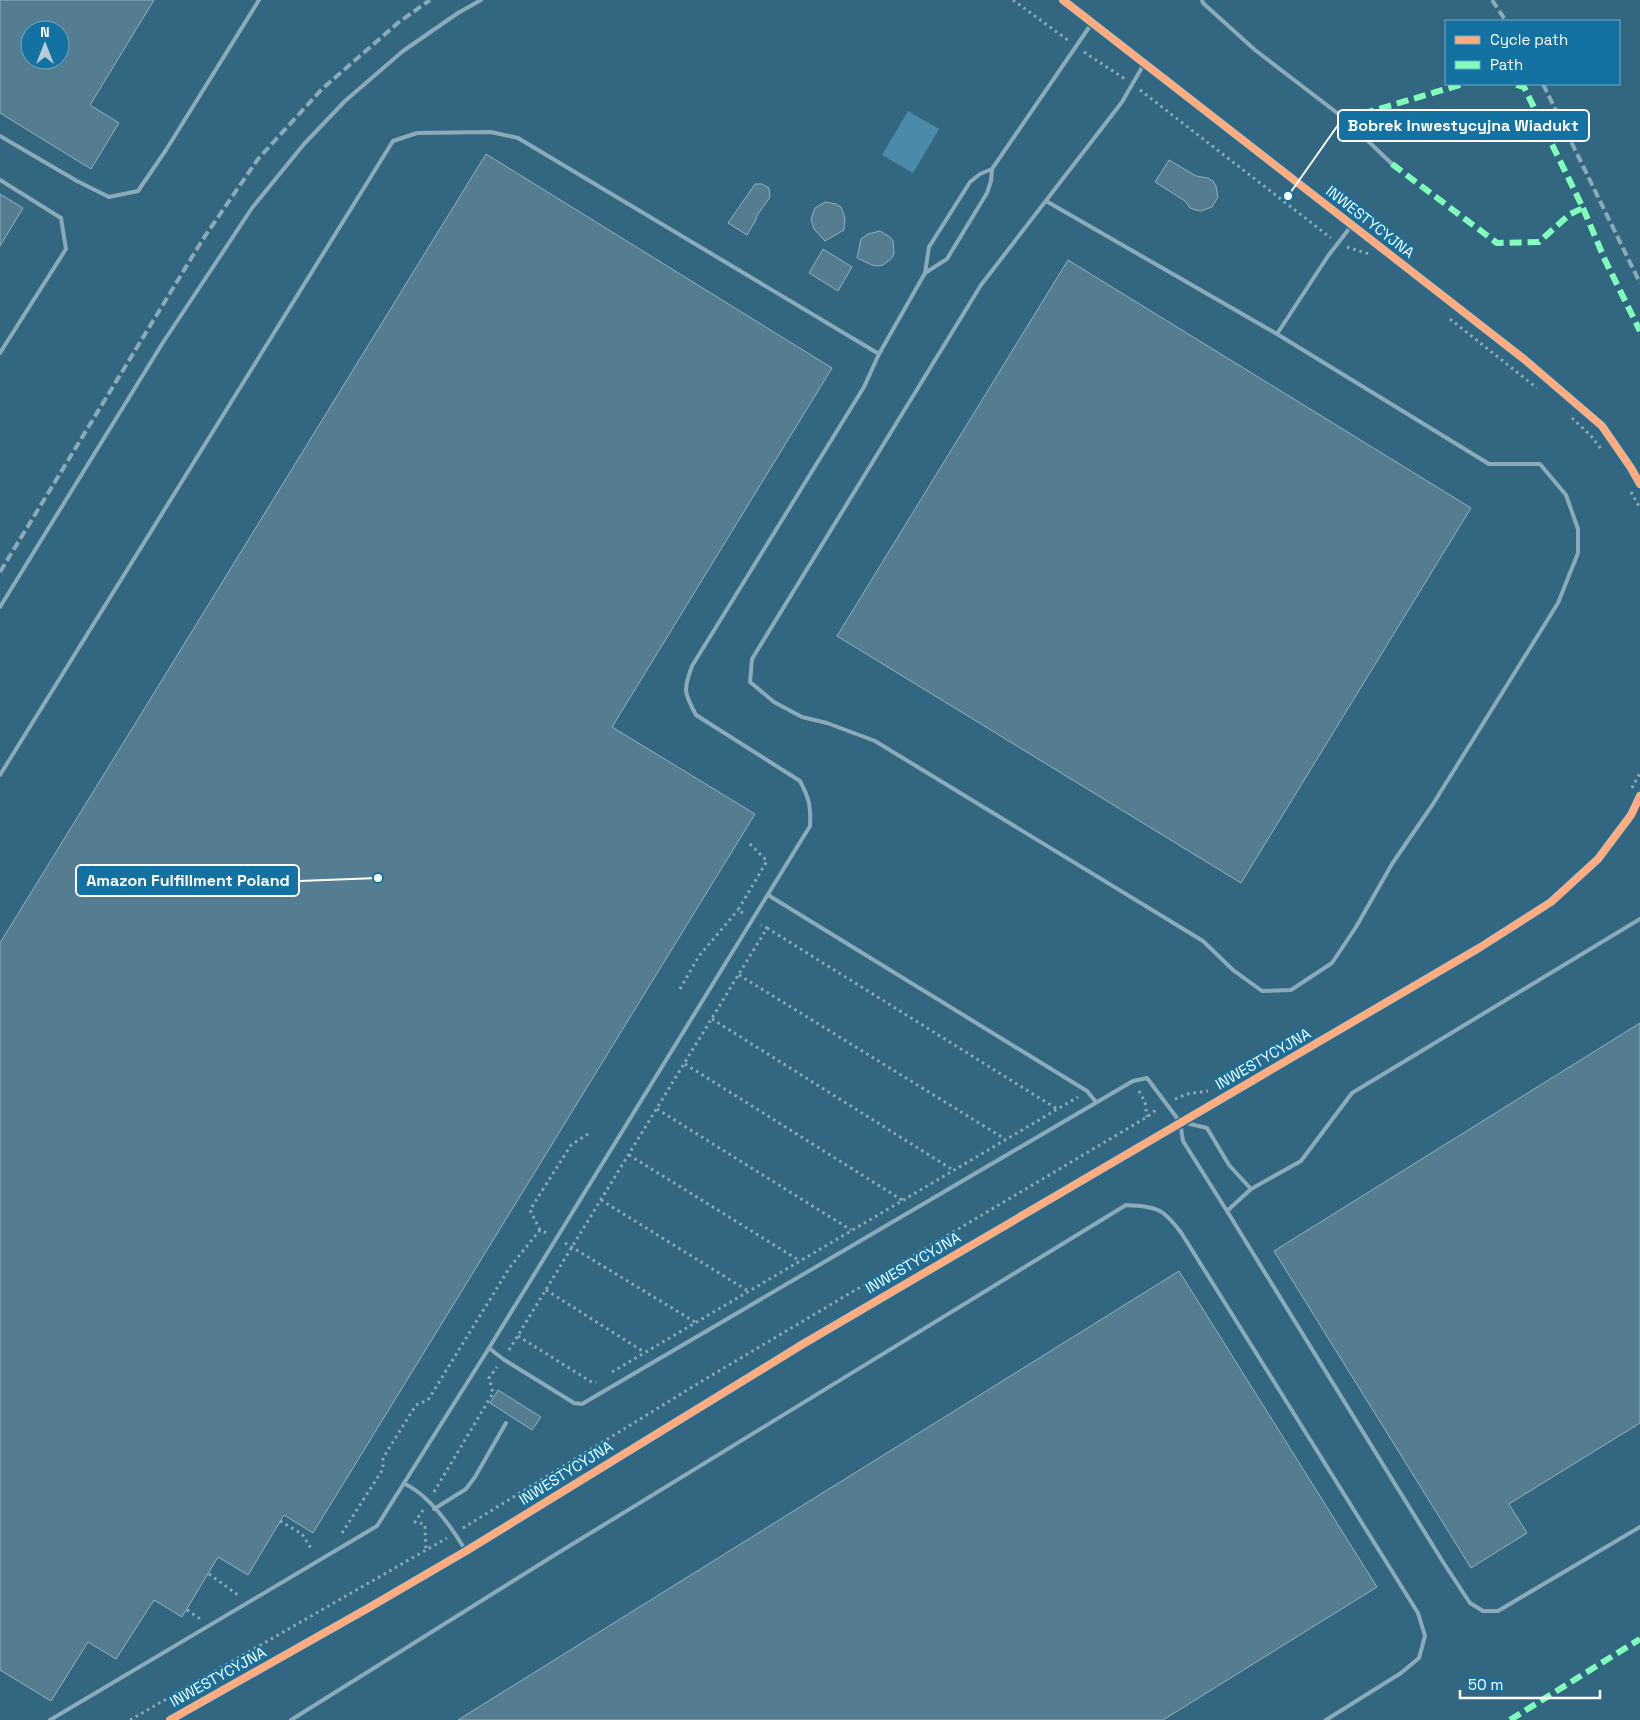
<svg xmlns="http://www.w3.org/2000/svg" width="1640" height="1720" viewBox="0 0 1640 1720" font-family="'Space Grotesk',sans-serif">
<rect width="100%" height="100%" fill="#336781"/>
<path fill="#4c8aa9" d="M 908,111 L 939,129 L 913,173 L 882,155 Z"/>
<g fill="#557d92" stroke="#93b0bf" fill-rule="evenodd">
<path d="M 0,0 L 154,0 L 90,105 L 119,123 L 91,169 L 0,113 ZM 30,30 L 60,30 L 60,60 L 30,60 Z"/>
<path d="M 486,154 L 832,368 L 612,727 L 755,814 L 313,1533 L 284,1515 L 248,1575 L 218,1557 L 182,1617 L 154,1600 L 116,1659 L 88,1642 L 51,1701 L 0,1670 L 0,943 Z"/>
<path d="M 1169,160 L 1196,176 L 1208,178 L 1213,181 L 1216,186 L 1218,197 L 1212,207 L 1201,211 L 1196,210 L 1190,208 L 1185,201 L 1155,182 Z"/>
<path d="M 755,184 L 762,184 L 769,188 L 770,197 L 756,217 L 757,218 L 747,235 L 728,223 Z"/>
<path d="M 0,194 L 23,208 L 0,246 Z"/>
<path d="M 825,202 L 836,204 L 841,207 L 845,218 L 844,230 L 825,241 L 814,229 L 811,219 L 815,208 Z"/>
<path d="M 880,231 L 890,237 L 893,241 L 894,253 L 892,258 L 883,265 L 878,266 L 872,265 L 857,258 L 861,239 L 868,234 Z"/>
<path d="M 823,249 L 852,267 L 838,291 L 809,273 Z"/>
<path d="M 1068,260 L 1471,508 L 1241,883 L 837,636 Z"/>
<path d="M 1640,1023 L 1640,1423 L 1509,1504 L 1527,1533 L 1471,1568 L 1274,1251 Z"/>
<path d="M 1179,1271 L 1377,1587 L 1163,1720 L 458,1720 Z"/>
<path d="M 498,1390 L 541,1417 L 532,1430 L 490,1403 Z"/>
</g>
<g fill="none" stroke-linecap="round" stroke-linejoin="round">
<g stroke="#8cabba" stroke-width="3" stroke-dasharray="2.5 4" stroke-linecap="butt">
<path d="M 1013,0 L 1069,41"/>
<path d="M 1084,52 L 1125,79"/>
<path d="M 1140,90 L 1331,238"/>
<path d="M 1347,247 L 1369,254"/>
<path d="M 1450,319 L 1537,388"/>
<path d="M 1572,418 L 1591,436 L 1602,450"/>
<path d="M 1631,492 L 1640,508"/>
<path d="M 1632,788 L 1640,773"/>
<path d="M 743,913 L 738,910 L 767,861 L 749,843"/>
<path d="M 767,928 L 1057,1109"/>
<path d="M 739,975 L 1005,1139"/>
<path d="M 680,989 L 699,956 L 738,910"/>
<path d="M 712,1019 L 953,1170"/>
<path d="M 685,1064 L 902,1200"/>
<path d="M 1139,1091 L 1145,1102 L 1147,1117"/>
<path d="M 1175,1099 L 1187,1094 L 1208,1091"/>
<path d="M 657,1109 L 851,1230"/>
<path d="M 629,1155 L 800,1261"/>
<path d="M 601,1200 L 748,1291"/>
<path d="M 540,1230 L 530,1210 L 571,1145 L 591,1132"/>
<path d="M 565,1243 L 695,1322"/>
<path d="M 546,1290 L 644,1352"/>
<path d="M 518,1336 L 593,1383 L 596,1382"/>
<path d="M 509,1350 L 767,928 L 761,925"/>
<path d="M 612,1372 L 1078,1097"/>
<path d="M 434,1492 L 493,1393 L 489,1378 L 497,1367"/>
<path d="M 423,1510 L 415,1522 L 424,1524 L 425,1527 L 426,1550"/>
<path d="M 280,1521 L 302,1534 L 312,1550"/>
<path d="M 463,1528 L 702,1381 L 1147,1117 L 1157,1109"/>
<path d="M 342,1533 L 383,1469 L 383,1458 L 416,1405 L 428,1400 L 510,1267 L 540,1230 L 549,1234"/>
<path d="M 209,1574 L 238,1595"/>
<path d="M 187,1610 L 199,1618 L 201,1616"/>
<path d="M 130,1720 L 447,1538"/>
</g>
<g stroke="#8cabba" stroke-width="4">
<path d="M 1202,0 L 1203,3 L 1255,50 L 1345,119 L 1392,164"/>
<path d="M 0,136 L 77,181 L 109,197 L 138,191 L 166,150 L 259,0"/>
<path d="M 992,169 L 980,174 L 970,182 L 929,247 L 925,273 L 879,354 L 864,387 L 692,666 C 683,690 684,693 696,715 L 800,781 C 809,798 811,806 810,826 L 489,1348 L 503,1359 L 574,1403 L 582,1404 L 1133,1081 L 1147,1078 L 1180,1122 L 1183,1141 L 1227,1211"/>
<path d="M 0,180 L 61,218 L 66,249 L 0,353"/>
<path d="M 1046,201 L 1277,334 L 1489,464 L 1540,464 L 1566,495 L 1578,529 L 1578,553 L 1558,603 L 1433,804 L 1392,864 L 1356,927 L 1332,963 L 1291,990 L 1262,991 L 1233,970 L 1203,941 L 875,741 L 827,723 L 802,717 L 774,702 L 750,682 L 752,659 L 981,285 L 1122,102 L 1144,64"/>
<path d="M 925,273 L 947,259 L 987,193 L 991,181 L 992,169 L 1092,23"/>
<path d="M 1277,334 L 1328,256 L 1352,225"/>
<path d="M 0,607 L 162,344 L 252,208 L 304,144 L 345,101 L 403,51 L 458,13 L 481,0"/>
<path d="M 0,775 L 393,141 L 417,133 L 491,132 L 518,138 L 879,354"/>
<path d="M 768,895 L 1087,1091 L 1096,1102"/>
<path d="M 1640,919 L 1352,1093 L 1301,1161 L 1251,1189 L 1227,1211 L 1443,1562 L 1470,1603 L 1483,1611 L 1498,1611 L 1640,1527"/>
<path d="M 1182,1122 L 1207,1128 L 1229,1165 L 1251,1189"/>
<path d="M 405,1484 C 429,1495 452,1528 466,1551"/>
<path d="M 434,1509 L 466,1489 L 475,1477 L 506,1423"/>
<path d="M 50,1720 L 377,1526 L 489,1348"/>
<path d="M 291,1720 L 553,1556 L 1126,1205 C 1158,1207 1163,1208 1182,1234 L 1418,1613 L 1425,1636 L 1419,1658 L 1401,1673 L 1326,1720"/>
</g>
<g stroke="#8cabba" stroke-width="5">
<path d="M 1063,0 L 1524,359 L 1602,426 L 1631,468 L 1640,484"/>
<path d="M 170,1720 L 370,1607 L 466,1551 L 803,1344 L 1479,948 L 1551,902 L 1598,859 L 1631,815 L 1640,796"/>
</g>
<g stroke="#8ba9b8" stroke-width="4" stroke-dasharray="9 4" stroke-linecap="butt">
<path d="M 1492,0 L 1506,21"/>
<path d="M 1543,84 L 1640,283"/>
<path d="M 0,572 L 203,239 L 258,159 L 322,89 L 399,22 L 430,0"/>
</g>
<g stroke="#80ffba" stroke-width="6" stroke-dasharray="12 6" stroke-linecap="butt">
<path d="M 1345,119 L 1463,84"/>
<path d="M 1392,164 L 1497,243 L 1539,242 L 1570,214 L 1583,208 L 1524,87 L 1513,84"/>
<path d="M 1583,208 L 1605,260 L 1640,331"/>
<path d="M 1510,1720 L 1640,1639"/>
</g>
<defs>
<g id="cycleway">
<path d="M 1063,0 L 1524,359 L 1602,426 L 1631,468 L 1640,484"/>
<path d="M 170,1720 L 370,1607 L 466,1551 L 803,1344 L 1479,948 L 1551,902 L 1598,859 L 1631,815 L 1640,796"/>
</g>
</defs>
<use href="#cycleway" stroke="#1372a1" stroke-width="11"/>
<use href="#cycleway" stroke="#ffac80" stroke-width="8"/>
</g>
<g text-anchor="middle" stroke-width="4" stroke-linejoin="round" paint-order="stroke">
<g font-size="15" fill="#fff" stroke="#1372a1">
<text transform="translate(1370 222) rotate(38)" y="5">INWESTYCYJNA</text>
<text transform="translate(1263 1059) rotate(-30)" y="5">INWESTYCYJNA</text>
<text transform="translate(913 1263) rotate(-30)" y="5">INWESTYCYJNA</text>
<text transform="translate(566 1473) rotate(-32)" y="5">INWESTYCYJNA</text>
<text transform="translate(218 1677) rotate(-29)" y="5">INWESTYCYJNA</text>
</g>
</g>
<path fill="none" stroke="#fff" stroke-width="2" d="M1288 196L1338 125M378 878L299 881"/>
<g fill="#fff" stroke="#1372a1" stroke-width="2">
<circle cx="1288" cy="196" r="5"/>
<circle cx="378" cy="878" r="5"/>
</g>
<g fill="#1372a1" stroke="#fff" stroke-width="2">
<rect x="1338" y="110" width="251" height="31" rx="5"/>
<rect x="76" y="865" width="223" height="31" rx="5"/>
</g>
<g font-size="16" text-anchor="middle" font-weight="bold" fill="#fff">
<text x="1463" y="131">Bobrek Inwestycyjna Wiadukt</text>
<text x="188" y="886">Amazon Fulfillment Poland</text>
</g>
<rect x="1445" y="20" width="175" height="65" fill="#1372a1" stroke="#71aac7"/>
<rect x="1455" y="36" width="25" height="8" fill="#ffac80" stroke="#71aac7"/>
<text x="1490" y="45" font-size="15" fill="#ffffff">Cycle path</text>
<rect x="1455" y="61" width="25" height="8" fill="#80ffba" stroke="#71aac7"/>
<text x="1490" y="70" font-size="15" fill="#ffffff">Path</text>
<g transform="translate(45 45)"><circle r="24" fill="#1372a1" stroke="#71aac7"/>
<path d="M0-4L9 19L0 12L-9 19Z" fill="#b8cad3"/>
<text y="-8" font-size="14" font-weight="bold" text-anchor="middle" fill="#ffffff">N</text>
</g>
<path d="M1460 1690v8h140v-8" fill="none" stroke="#ffffff" stroke-width="2.5"/>
<text x="1468" y="1690" font-size="15" fill="#ffffff" stroke="#1372a1" stroke-width="4" paint-order="stroke">50 m</text>
</svg>
